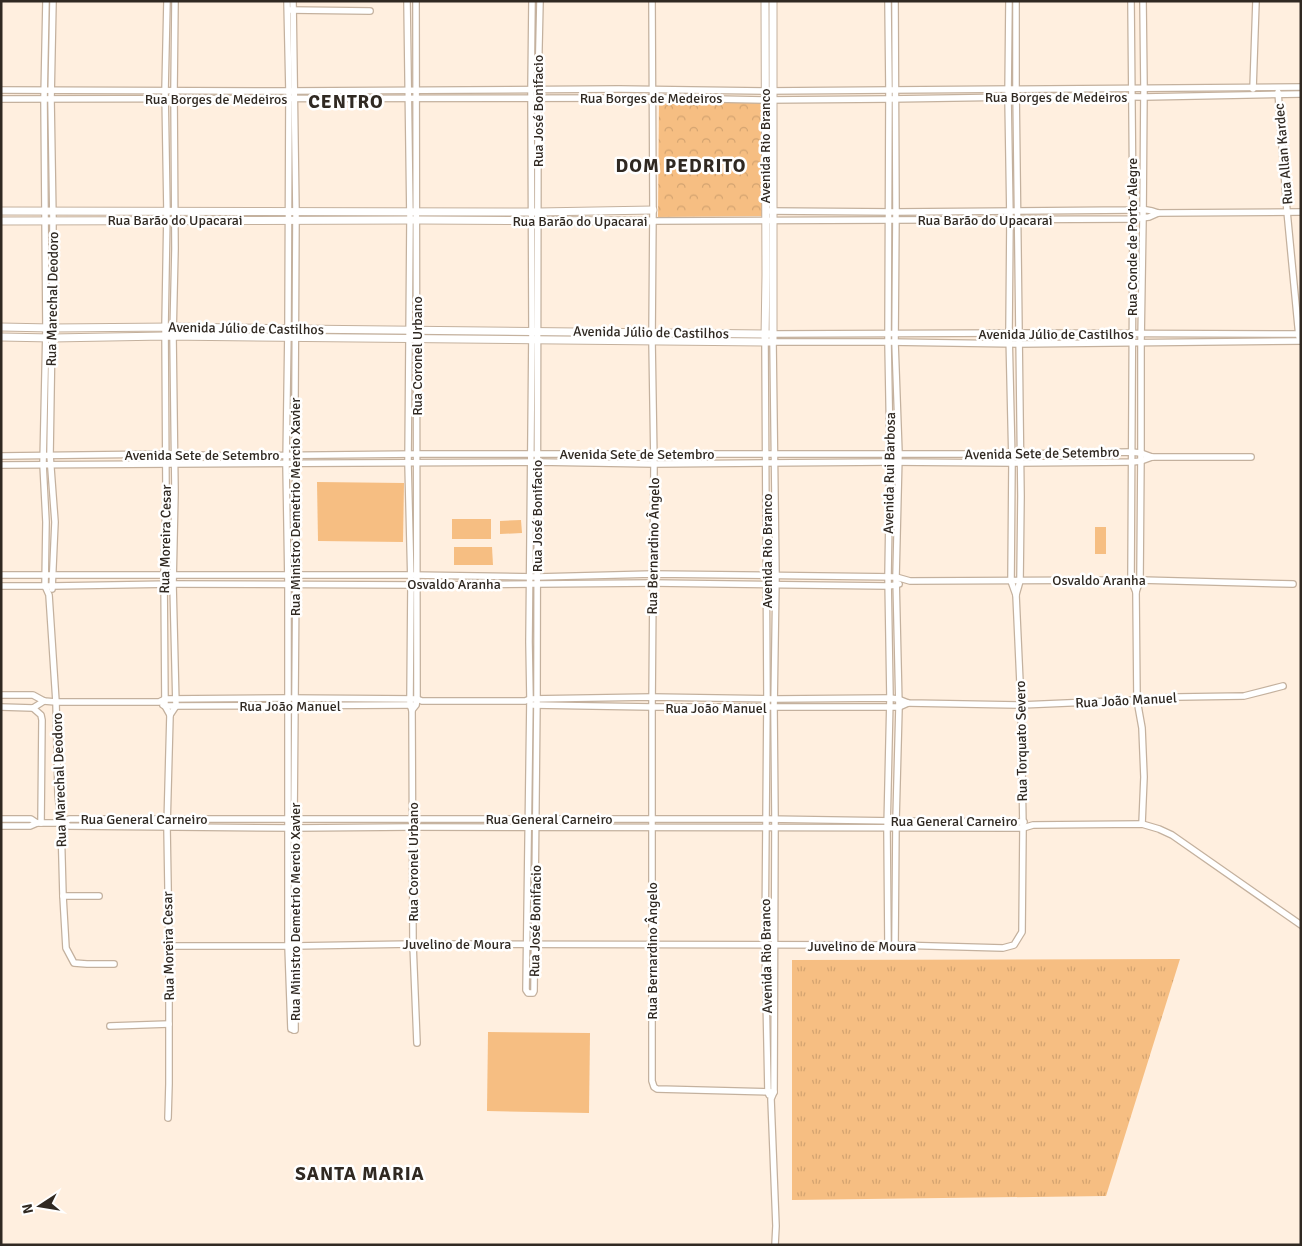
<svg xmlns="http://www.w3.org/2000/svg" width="1302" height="1246" viewBox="0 0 1302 1246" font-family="Signika,sans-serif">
<defs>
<pattern id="grass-tufts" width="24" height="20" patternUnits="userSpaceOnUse" patternTransform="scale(1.25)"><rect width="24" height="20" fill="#f6be82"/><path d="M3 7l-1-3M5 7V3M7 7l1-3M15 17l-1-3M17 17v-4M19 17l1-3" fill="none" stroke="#d3a370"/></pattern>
<pattern id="park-crowns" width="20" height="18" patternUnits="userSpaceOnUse" patternTransform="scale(1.25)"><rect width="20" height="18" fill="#f6be82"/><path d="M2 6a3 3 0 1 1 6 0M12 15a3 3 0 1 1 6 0" fill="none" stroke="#d3a370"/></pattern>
</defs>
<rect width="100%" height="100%" fill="#ffefdf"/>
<path fill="url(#grass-tufts)" d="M 1180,959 L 1106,1196 L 792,1200 L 792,960 Z"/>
<path fill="url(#park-crowns)" d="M 659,102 L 762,102 L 762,216 L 658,217 Z"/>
<g fill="#f6be82">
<path d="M 317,482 L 404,483 L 403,542 L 318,541 Z"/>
<rect x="452" y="519" width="39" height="20"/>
<path d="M 521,520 L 522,533 L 500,534 L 500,521 Z"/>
<rect x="1095" y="527" width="11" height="27"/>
<path d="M 454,547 L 492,547 L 493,565 L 454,565 Z"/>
<path d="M 488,1032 L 590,1033 L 589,1113 L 487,1111 Z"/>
</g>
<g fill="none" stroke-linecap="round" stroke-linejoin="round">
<defs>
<g id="minor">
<path d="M 46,1 L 44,99 L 46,328 L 43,464 L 46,522 L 45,586 L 49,595 L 56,702 L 58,794 L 61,822 L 63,896 L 66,948 L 74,963 L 87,964 L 114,964"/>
<path d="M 167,1 L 165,91 L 167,212 L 165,327 L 166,492 L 164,575 L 165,706 L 170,715"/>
<path d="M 287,1 L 289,91 L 288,329 L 286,464 L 288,584 L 288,946 L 291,1029 L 294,1030"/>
<path d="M 293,1 L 296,213 L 295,397 L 296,576 L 294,819 L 295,1030 L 294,1030"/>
<path d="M 407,1 L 410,220 L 408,463 L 411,584 L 410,699 L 410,705 L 412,710 L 413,944 L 417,1043"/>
<path d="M 532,1 L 531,90 L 532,331 L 529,642 L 530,699 L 526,990 L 528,993 L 533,993 L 534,991 L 537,699 L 538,90 L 540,1"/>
<path d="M 652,1 L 653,210 L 652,340 L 654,464 L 652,707 L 652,1081 L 654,1087 L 657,1089 L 774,1092"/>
<path d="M 895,1 L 896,212 L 895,342 L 899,454 L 896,577 L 899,707 L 896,821 L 895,945"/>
<path d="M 1009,1 L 1008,97 L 1010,219 L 1009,333 L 1012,463 L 1011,581 L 1016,595"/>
<path d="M 1131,1 L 1133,219 L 1131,580 L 1136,592"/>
<path d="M 290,10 L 370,11"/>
<path d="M 1253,89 L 1256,1"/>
<path d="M 1,90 L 289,91 L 619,89 L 765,91 L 1301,87"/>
<path d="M 1278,92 L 1287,211 L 1299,337"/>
<path d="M 1,99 L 666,98 L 765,100 L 889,99 L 1074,96 L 1144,97 L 1301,94"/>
<path d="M 770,211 L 896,212 L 1132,210 C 1142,209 1149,209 1158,213 L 1301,212"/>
<path d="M 653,221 L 1133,219 L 1149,217 L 1158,213"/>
<path d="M 773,334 L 1019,333 L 1301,334"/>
<path d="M 765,342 L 767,699 L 765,945 L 768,1092 L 769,1095"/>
<path d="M 1,456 L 165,454 L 230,456 L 417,454 L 1021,454 L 1131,452 L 1141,453 L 1152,457"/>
<path d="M 1,465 L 537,462 L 654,464 L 890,462 L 1012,463 L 1132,462 L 1141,461 L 1152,457 L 1251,457"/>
<path d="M 1,575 L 411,575 L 537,577 L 653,574 L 896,577 L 910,581 L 1140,580 L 1293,584"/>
<path d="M 1,586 L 53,586 L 173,584 L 417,585 L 653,583 L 888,586 L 896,585 L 899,584"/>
<path d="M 52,589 L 55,522 L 50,455 L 52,328 L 53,220 L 51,99 L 53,1"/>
<path d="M 1,695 L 33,695 L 44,701 L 56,702 L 159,702 L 165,699 L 287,698 L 417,699 L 422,701 L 525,701 L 530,699 L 652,697 L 775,699 L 890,698 L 898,699 L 908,703 L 1021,705 L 1137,700 L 1178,697 L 1244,696 L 1283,686"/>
<path d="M 163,705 L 165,706 L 413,705"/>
<path d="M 533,705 L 652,707 L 899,707 L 908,703"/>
<path d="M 1,707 L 33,708 L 44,701"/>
<path d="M 33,708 L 41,715 L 42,720 L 41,823"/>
<path d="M 412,710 L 416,705 L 417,699 L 416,1"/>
<path d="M 1,819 L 31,819 L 37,823 L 64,823 L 69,819 L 766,819 L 896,821 L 1024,822"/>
<path d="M 64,823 L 69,826 L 294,828 L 412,827 L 1013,828 L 1023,828 L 1033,825 L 1142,824 L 1159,829 L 1172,835 L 1301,925"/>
<path d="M 1142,824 L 1144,777 L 1142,728 L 1137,700 L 1136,592 L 1140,580 L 1141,453 L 1141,342 L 1143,218 L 1144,88 L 1143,1"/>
<path d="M 1,826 L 30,826 L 37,823"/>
<path d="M 63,896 L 99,896"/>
<path d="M 888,945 L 887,829 L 890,698 L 888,577 L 890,453 L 888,342 L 889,90 L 888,1"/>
<path d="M 169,946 L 294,946 L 413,944 L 895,945 L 1003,948 L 1014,945 L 1022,932 L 1023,828 L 1021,705 L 1016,595 L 1020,581 L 1021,496 L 1016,88 L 1016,1"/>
<path d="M 110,1026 L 169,1024"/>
<path d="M 168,1118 L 169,1084 L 169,946 L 167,827 L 170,715 L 176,706 L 173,584 L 175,492 L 173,336 L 175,249 L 174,91 L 175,1"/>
<path d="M 775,1245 L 776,1226 L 771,1099 L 774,1092 L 775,819 L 774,708 L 776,577 L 773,342 L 888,342 L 1018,344 L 1301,341"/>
</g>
<g id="tertiary">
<path d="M 1,211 L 538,212 L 653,210"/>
<path d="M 1,221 L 417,220 L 653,221"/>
<path d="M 1,327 L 52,328 L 173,327 L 296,329 L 773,334"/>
<path d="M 1,337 L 52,338 L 165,336 L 773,342 L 773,1"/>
<path d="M 765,338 L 766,275 L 765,1"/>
</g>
</defs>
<use href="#minor" stroke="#c4b19e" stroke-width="8"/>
<use href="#tertiary" stroke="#c4b19e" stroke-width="9"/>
<use href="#minor" stroke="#fff" stroke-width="5.5"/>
<use href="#tertiary" stroke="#fff" stroke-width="7"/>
</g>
<g text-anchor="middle" stroke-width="5" stroke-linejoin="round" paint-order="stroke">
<g font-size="14" fill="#302922" stroke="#fff">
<text x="1056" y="102">Rua Borges de Medeiros</text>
<text x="651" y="103">Rua Borges de Medeiros</text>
<text x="216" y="104">Rua Borges de Medeiros</text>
<text transform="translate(538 111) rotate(-90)" y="5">Rua José Bonifacio</text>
<text transform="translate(765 146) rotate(-90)" y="5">Avenida Rio Branco</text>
<text transform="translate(1283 154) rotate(-95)" y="5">Rua Allan Kardec</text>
<text x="175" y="225">Rua Barão do Upacarai</text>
<text x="985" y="225">Rua Barão do Upacarai</text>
<text x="580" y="226">Rua Barão do Upacarai</text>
<text transform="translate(1132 237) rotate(-90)" y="5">Rua Conde de Porto Alegre</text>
<text transform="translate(52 299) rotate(-89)" y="5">Rua Marechal Deodoro</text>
<text transform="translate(246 328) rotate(1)" y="5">Avenida Júlio de Castilhos</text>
<text transform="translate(651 332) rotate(1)" y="5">Avenida Júlio de Castilhos</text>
<text x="1056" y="339">Avenida Júlio de Castilhos</text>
<text transform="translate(417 356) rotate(-90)" y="5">Rua Coronel Urbano</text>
<text transform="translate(1042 453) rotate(-1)" y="5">Avenida Sete de Setembro</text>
<text x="637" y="459">Avenida Sete de Setembro</text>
<text x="202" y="460">Avenida Sete de Setembro</text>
<text transform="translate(889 473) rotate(-89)" y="5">Avenida Rui Barbosa</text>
<text transform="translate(295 507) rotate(-90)" y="5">Rua Ministro Demetrio Mercio Xavier</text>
<text transform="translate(537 516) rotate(-90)" y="5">Rua José Bonifacio</text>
<text transform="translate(165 539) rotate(-89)" y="5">Rua Moreira Cesar</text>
<text transform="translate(653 546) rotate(-89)" y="5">Rua Bernardino Ângelo</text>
<text transform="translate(767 551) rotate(-90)" y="5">Avenida Rio Branco</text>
<text x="1099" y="585">Osvaldo Aranha</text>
<text x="454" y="589">Osvaldo Aranha</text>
<text transform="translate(1126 700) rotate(-3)" y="5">Rua João Manuel</text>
<text x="290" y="711">Rua João Manuel</text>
<text x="716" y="713">Rua João Manuel</text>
<text transform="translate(1021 741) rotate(-91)" y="5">Rua Torquato Severo</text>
<text transform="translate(59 780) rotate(-92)" y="5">Rua Marechal Deodoro</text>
<text x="144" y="824">Rua General Carneiro</text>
<text x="549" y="824">Rua General Carneiro</text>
<text x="954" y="826">Rua General Carneiro</text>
<text transform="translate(413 862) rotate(-90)" y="5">Rua Coronel Urbano</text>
<text transform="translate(295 912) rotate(-90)" y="5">Rua Ministro Demetrio Mercio Xavier</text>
<text transform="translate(535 921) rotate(-89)" y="5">Rua José Bonifacio</text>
<text x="457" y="949">Juvelino de Moura</text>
<text transform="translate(168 946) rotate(-91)" y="5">Rua Moreira Cesar</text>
<text x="862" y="951">Juvelino de Moura</text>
<text transform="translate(652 951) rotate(-90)" y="5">Rua Bernardino Ângelo</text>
<text transform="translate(766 956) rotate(-91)" y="5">Avenida Rio Branco</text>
</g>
<g font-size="19" font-weight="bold" letter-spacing="1" fill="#302922" stroke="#fff">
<text x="346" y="108">CENTRO</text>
<text x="681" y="172">DOM PEDRITO</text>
<text x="360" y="1180">SANTA MARIA</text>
</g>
</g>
<rect width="1302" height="1246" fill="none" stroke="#302922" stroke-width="5"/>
<g transform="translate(40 1206) rotate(258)" stroke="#ffffff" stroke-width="4" paint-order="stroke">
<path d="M0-4L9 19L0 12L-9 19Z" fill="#302922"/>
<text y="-8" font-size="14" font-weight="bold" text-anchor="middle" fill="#302922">N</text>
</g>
</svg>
